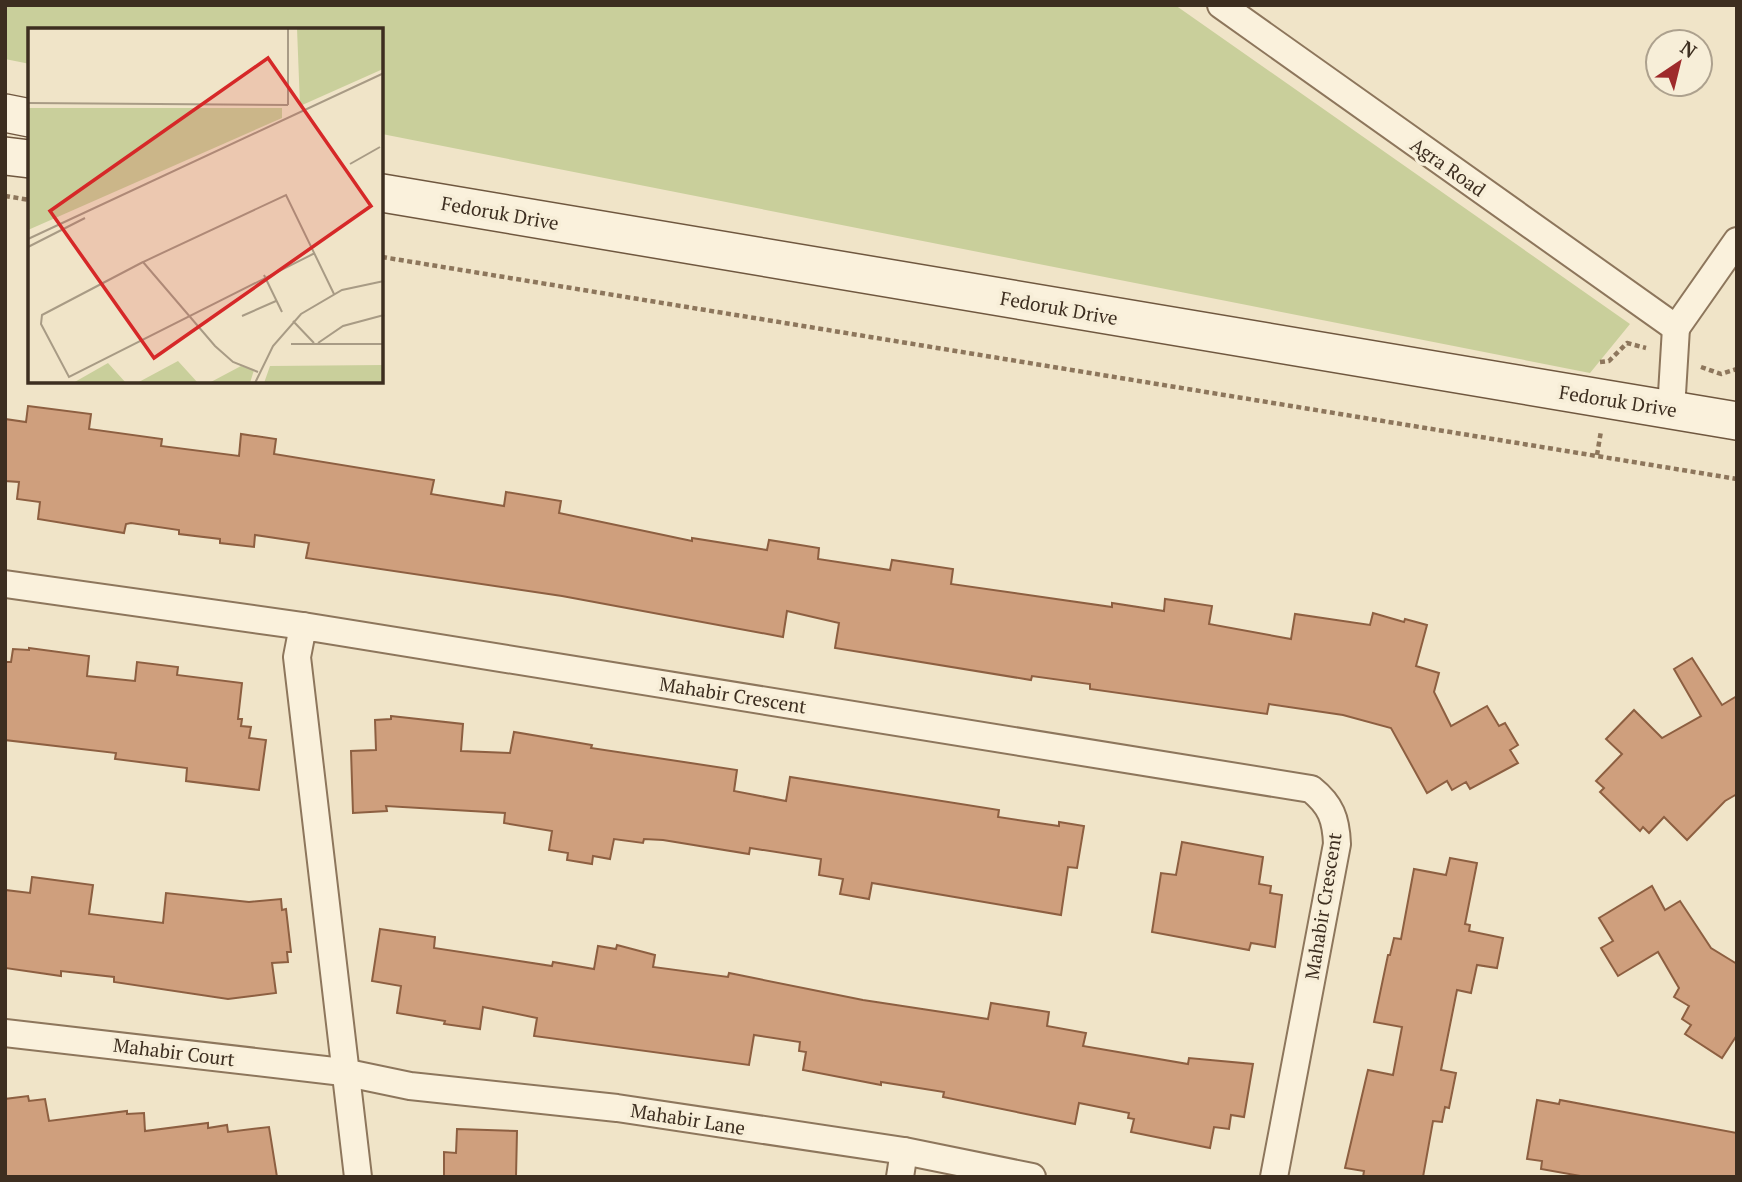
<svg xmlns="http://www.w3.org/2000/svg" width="1742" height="1182" viewBox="0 0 1742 1182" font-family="'PT Serif',serif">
<rect width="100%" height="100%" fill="#f0e4c8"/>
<path fill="#c9cf9b" d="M 5,5 L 1175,5 L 1630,324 L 1590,373 L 382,134 L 382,30 L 30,30 L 30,64 L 5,59 Z"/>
<g fill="#cf9f7d" stroke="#8d5f41" stroke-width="2">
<path d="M 28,406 L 91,414 L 89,429 L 162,439 L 161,446 L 239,456 L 241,434 L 276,439 L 274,454 L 434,480 L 431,494 L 504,506 L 506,492 L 561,501 L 559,513 L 692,541 L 692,538 L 767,550 L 769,540 L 819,548 L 818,559 L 890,570 L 892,560 L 953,569 L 951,584 L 1112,607 L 1112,603 L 1164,611 L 1165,599 L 1212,606 L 1209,624 L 1291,639 L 1295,614 L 1370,625 L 1373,613 L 1404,622 L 1405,619 L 1427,625 L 1416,666 L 1439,673 L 1434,692 L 1451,726 L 1487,706 L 1499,726 L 1505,723 L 1518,745 L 1510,750 L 1518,763 L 1470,789 L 1466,782 L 1452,790 L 1447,781 L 1427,793 L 1391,728 L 1343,715 L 1269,704 L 1267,714 L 1090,689 L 1090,684 L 1032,676 L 1031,680 L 835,648 L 839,623 L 787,611 L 783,637 L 562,596 L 306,558 L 309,543 L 255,535 L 254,547 L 220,543 L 220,539 L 179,534 L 179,530 L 131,523 L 126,524 L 124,533 L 38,519 L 40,502 L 17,499 L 19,482 L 5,481 L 5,419 L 26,422 Z"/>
<path d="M 29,648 L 89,656 L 87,676 L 135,681 L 137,662 L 178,667 L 177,675 L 242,683 L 238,719 L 242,719 L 241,726 L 251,727 L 249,738 L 266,740 L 259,790 L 186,781 L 187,768 L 115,759 L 116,753 L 5,740 L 5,662 L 11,662 L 13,649 L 29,650 Z"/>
<path d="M 1692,658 L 1722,705 L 1737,696 L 1737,794 L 1725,801 L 1687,840 L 1664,817 L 1649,833 L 1643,827 L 1640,831 L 1600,792 L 1604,788 L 1596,781 L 1622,754 L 1606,739 L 1634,710 L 1662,738 L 1701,716 L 1674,669 Z"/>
<path d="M 391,716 L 463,724 L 461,751 L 510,753 L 514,732 L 592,745 L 591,748 L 737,770 L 734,791 L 786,801 L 790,777 L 999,810 L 998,817 L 1059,826 L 1059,822 L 1084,826 L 1077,868 L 1068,867 L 1061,915 L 872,883 L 869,899 L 840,894 L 843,879 L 819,875 L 821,859 L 750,848 L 749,854 L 663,840 L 644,839 L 643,843 L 614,839 L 610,859 L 593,856 L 592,864 L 567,860 L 568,853 L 549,850 L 552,831 L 504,823 L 505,813 L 386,806 L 387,811 L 353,813 L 351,751 L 376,750 L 375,720 L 391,719 Z"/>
<path d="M 1182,842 L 1263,857 L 1259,884 L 1271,886 L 1270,893 L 1282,895 L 1275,947 L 1251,943 L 1249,950 L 1152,932 L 1161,873 L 1176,875 Z"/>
<path d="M 1450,858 L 1477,863 L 1465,924 L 1470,925 L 1469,931 L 1503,938 L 1497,968 L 1477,965 L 1471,993 L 1457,990 L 1441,1070 L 1456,1073 L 1449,1108 L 1445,1107 L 1442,1122 L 1433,1121 L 1423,1177 L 1363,1177 L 1364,1171 L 1345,1168 L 1368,1070 L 1393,1075 L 1402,1027 L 1374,1022 L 1388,955 L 1390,955 L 1394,938 L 1401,939 L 1414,869 L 1446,875 Z"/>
<path d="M 32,877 L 93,885 L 89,914 L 163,923 L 166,893 L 249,902 L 281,899 L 282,910 L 286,909 L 291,952 L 287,952 L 288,962 L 272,963 L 276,993 L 228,999 L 114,982 L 114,977 L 61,971 L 61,976 L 5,968 L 5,890 L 30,893 Z"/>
<path d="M 1652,886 L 1665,910 L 1680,901 L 1711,948 L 1737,964 L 1737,1035 L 1722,1058 L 1685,1034 L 1691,1025 L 1682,1019 L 1689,1006 L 1674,997 L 1679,988 L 1658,952 L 1618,976 L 1601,948 L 1613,941 L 1599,918 Z"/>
<path d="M 380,929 L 435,937 L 434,948 L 552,966 L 553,962 L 594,969 L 598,946 L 616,949 L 617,945 L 655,955 L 653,967 L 728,977 L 729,973 L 863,1000 L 988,1019 L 991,1003 L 1049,1012 L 1047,1026 L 1086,1033 L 1083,1046 L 1188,1064 L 1189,1058 L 1253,1064 L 1244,1117 L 1231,1115 L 1229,1129 L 1214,1127 L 1210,1148 L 1131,1132 L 1134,1119 L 1128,1118 L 1129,1113 L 1079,1103 L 1075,1124 L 943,1097 L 944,1092 L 881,1082 L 881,1085 L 803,1070 L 806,1052 L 799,1051 L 800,1042 L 754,1035 L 749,1065 L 534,1036 L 537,1018 L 483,1007 L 480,1029 L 444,1024 L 445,1021 L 397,1013 L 401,986 L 372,981 Z"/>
<path d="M 28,1096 L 29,1101 L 45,1099 L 49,1121 L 127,1111 L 127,1114 L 144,1113 L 145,1131 L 208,1123 L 208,1128 L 227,1125 L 228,1132 L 269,1127 L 277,1177 L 5,1177 L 5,1099 Z"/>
<path d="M 1537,1100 L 1559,1104 L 1560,1100 L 1737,1133 L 1737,1177 L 1586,1177 L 1541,1169 L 1542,1161 L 1527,1159 Z"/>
<path d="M 457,1129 L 517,1131 L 516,1177 L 444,1177 L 444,1152 L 456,1153 Z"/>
</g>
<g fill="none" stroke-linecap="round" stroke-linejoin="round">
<defs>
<g id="street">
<path d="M 1221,5 L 1676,328"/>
<path d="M 1676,328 L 1737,241"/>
<path d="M 1671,410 L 1676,328"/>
<path d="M 5,584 L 303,626"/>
<path d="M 5,1033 L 343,1072 L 410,1086 L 617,1108 L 904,1151 L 1032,1177"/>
<path d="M 358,1177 L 297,657 L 303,626 L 1311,789 C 1331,805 1336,819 1337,844 L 1274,1177"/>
<path d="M 900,1177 L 904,1151"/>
</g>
<g id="secondary">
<path d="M 5,113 L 30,118"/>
<path d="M 5,156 L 30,159"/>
<path d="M 382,193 L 1737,421"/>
</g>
</defs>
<use href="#street" stroke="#8d765c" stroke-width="30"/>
<use href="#secondary" stroke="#6f573f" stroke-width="40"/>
<g stroke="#8d765c" stroke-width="4.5" stroke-dasharray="5 3.5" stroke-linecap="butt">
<path d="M 5,196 L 30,200"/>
<path d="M 382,257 L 1737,479"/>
<path d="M 1600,362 L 1609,361 L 1627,343 L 1646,348"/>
<path d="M 1701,367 L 1721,374 L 1737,369"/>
<path d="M 1597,455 L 1601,431"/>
</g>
<use href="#street" stroke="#faf1dc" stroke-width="26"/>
<use href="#secondary" stroke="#faf1dc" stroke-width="37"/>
</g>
<g text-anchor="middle" stroke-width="7" stroke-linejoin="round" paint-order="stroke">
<g font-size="19" fill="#3d2e20" stroke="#f7eed8">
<text transform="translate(1448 167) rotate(35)" y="7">Agra Road</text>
<text transform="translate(500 213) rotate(10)" y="7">Fedoruk Drive</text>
<text transform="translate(1059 308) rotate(10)" y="7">Fedoruk Drive</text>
<text transform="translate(1618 401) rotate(9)" y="7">Fedoruk Drive</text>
<text transform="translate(733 695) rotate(9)" y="7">Mahabir Crescent</text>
<text transform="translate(1323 906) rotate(-81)" y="7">Mahabir Crescent</text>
<text transform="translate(174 1052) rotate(7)" y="7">Mahabir Court</text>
<text transform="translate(688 1119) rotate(9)" y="7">Mahabir Lane</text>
</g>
</g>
<g transform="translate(28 28)">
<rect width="355" height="355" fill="#f0e4c8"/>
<path d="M 269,0 L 355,0 L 355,41 L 272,78 ZM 0,80 L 254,80 L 254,90 L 0,202 ZM 150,333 L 170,355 L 109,355 ZM 80,335 L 98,355 L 39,355 L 45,355 ZM 355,337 L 355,355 L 236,355 L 242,338 ZM 213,338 L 226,342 L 222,355 L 181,355 Z" fill="#c9cf9b"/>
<path fill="none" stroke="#a89b85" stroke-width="2" d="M 260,0 L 260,77M 0,75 L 260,77M 322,136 L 352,119M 0,211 L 356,45M 0,219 L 57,190M 115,234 L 14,287 L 13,296 L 41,349 L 287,225M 236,247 L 254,284M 214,288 L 248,273M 265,293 L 286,315M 290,315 L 315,298 L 356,287M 263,316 L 356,316M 230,344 L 205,334 L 187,318 L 115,234 L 258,167 L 306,266M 227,355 L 245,318 L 273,286 L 314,262 L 356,253"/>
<path fill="#d62828" fill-opacity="0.15" stroke="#d62828" stroke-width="3.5" d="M 240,30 L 343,178 L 126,330 L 22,183 Z"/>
<rect width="355" height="355" fill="none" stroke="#3d2e20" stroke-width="3.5"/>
</g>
<rect width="1742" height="1182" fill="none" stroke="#3d2e20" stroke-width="14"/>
<g transform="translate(1679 63) rotate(35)"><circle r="33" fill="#f7eed8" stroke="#ada18e" stroke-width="2"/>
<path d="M0-5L12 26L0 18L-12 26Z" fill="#9e2a2b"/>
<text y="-10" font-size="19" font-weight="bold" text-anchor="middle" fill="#3d2e20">N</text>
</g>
</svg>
